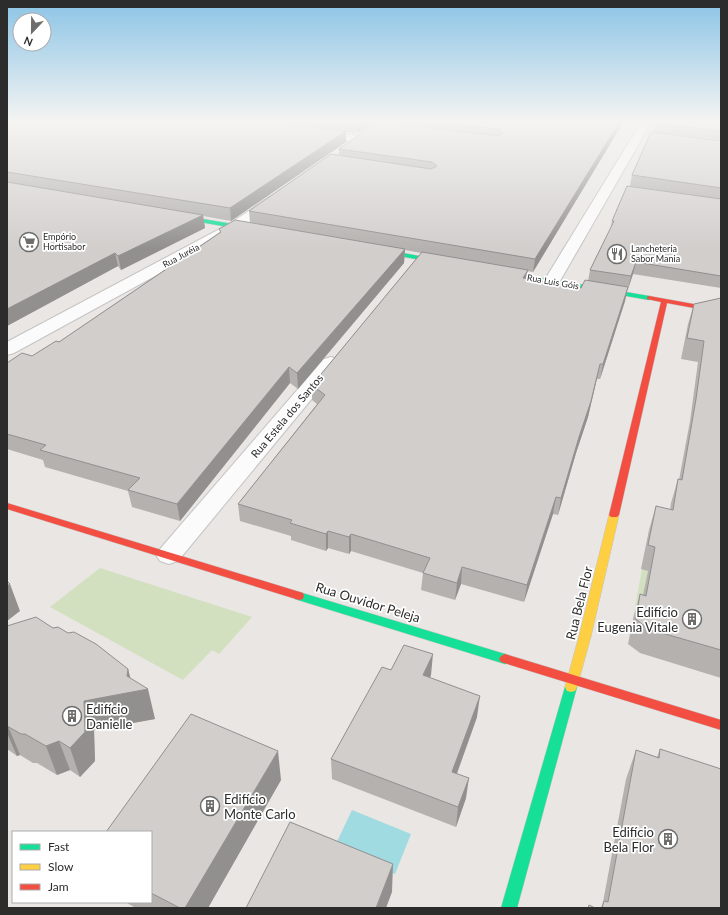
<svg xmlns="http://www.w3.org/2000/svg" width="728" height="915" viewBox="0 0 728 915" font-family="Lato,sans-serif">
<rect width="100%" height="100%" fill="#e9e6e3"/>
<g fill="#d2e0c0">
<path d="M 100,568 L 252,617 L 219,654 L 212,650 L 183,680 L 50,607 Z"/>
<path d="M 642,569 L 654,573 L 641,605 L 633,619 Z"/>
</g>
<path fill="#a0dbe2" d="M 352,810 L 411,834 L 395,874 L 334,848 Z"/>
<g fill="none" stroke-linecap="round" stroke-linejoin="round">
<defs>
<g id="street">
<path d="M 642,121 L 652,121 L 560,281 L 558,284 L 552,286 L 546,284 L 544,281 Z"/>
<path d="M 317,131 L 360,136 L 364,137 L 366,139 L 364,141 L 360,142 L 313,136 L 311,134 L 313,132 Z"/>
<path d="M 274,196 L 279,197 L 281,200 L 279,203 L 241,229 L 14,353 L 7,355 L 7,342 L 231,223 L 269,197 Z"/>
<path d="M 331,357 L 338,359 L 340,363 L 338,367 L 178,561 L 169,564 L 160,561 L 156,555 L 160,549 L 324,359 Z"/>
</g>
<g id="fast">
<path d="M 174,214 L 256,228 L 259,230 L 256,232 L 172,217 L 171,216 Z"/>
<path d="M 375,248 L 447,261 L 450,263 L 447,265 L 373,251 L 373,249 Z"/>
<path d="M 497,270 L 649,296 L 652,298 L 649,300 L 495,273 L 494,272 Z"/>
<path d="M 299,592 L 505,654 L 509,656 L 511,659 L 509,662 L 505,664 L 295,599 L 294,596 L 295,593 Z"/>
<path d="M 571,682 L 575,683 L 577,687 L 517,908 L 501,908 L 565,687 L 567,683 Z"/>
</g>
<path id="slow" d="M 614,512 L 617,513 L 619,515 L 591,636 L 577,687 L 575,691 L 571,692 L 567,691 L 565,687 L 579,636 L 609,515 L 611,513 Z"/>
<g id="jam">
<path d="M 649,296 L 721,309 L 721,313 L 667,303 L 619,515 L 617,517 L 611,517 L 609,515 L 661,302 L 647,299 L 647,297 Z"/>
<path d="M 7,503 L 303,593 L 304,596 L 303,599 L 299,600 L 7,509 Z"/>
<path d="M 505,654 L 721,720 L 721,730 L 501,662 L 499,659 L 501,656 Z"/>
</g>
</defs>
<use href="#street" stroke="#c4c3c3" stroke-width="2"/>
<use href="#fast" stroke="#c4c3c3" stroke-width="1"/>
<use href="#slow" stroke="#c4c3c3" stroke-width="1"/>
<use href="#jam" stroke="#c4c3c3" stroke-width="1"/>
<use href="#street" fill="#fcfbfb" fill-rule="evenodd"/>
<use href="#fast" fill="#16e098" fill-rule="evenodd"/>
<use href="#slow" fill="#ffcf43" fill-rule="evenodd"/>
<use href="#jam" fill="#f24e42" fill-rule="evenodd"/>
</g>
<g fill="#b4b1af">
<path d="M 7,121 L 377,121 L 358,133 L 346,132 L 346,142 L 231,221 L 203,216 L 205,228 L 121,270 L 118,266 L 7,326 Z"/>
<path d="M 387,121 L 624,121 L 533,272 L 527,271 L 527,278 L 581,288 L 588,281 L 590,270 L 610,231 L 612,221 L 693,195 L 630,186 L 632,175 L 653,132 L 655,123 L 721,121 L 721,140 L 660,133 L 721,141 L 721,288 L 633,274 L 628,289 L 627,288 L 625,301 L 600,379 L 597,379 L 588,417 L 576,453 L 558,515 L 553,514 L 524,602 L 461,584 L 455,600 L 421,590 L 423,573 L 351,551 L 349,554 L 328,548 L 326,551 L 291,540 L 291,536 L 240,521 L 238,504 L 317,404 L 312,400 L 312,385 L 421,253 L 405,250 L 404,263 L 298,389 L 290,383 L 180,521 L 132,507 L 128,491 L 45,467 L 43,460 L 7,449 L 7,363 L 32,356 L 59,342 L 220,232 L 219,229 L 250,223 L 249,211 L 339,155 L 339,149 Z"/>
<path d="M 721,298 L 721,678 L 640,653 L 628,644 L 633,619 L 640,594 L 643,595 L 648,571 L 641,569 L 649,530 L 656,506 L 670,510 L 671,503 L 678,479 L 679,480 L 690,421 L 698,362 L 681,359 L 688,324 L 694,304 Z"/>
<path d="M 7,626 L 53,628 L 128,669 L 130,678 L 155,719 L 94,730 L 95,761 L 80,777 L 70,770 L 57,775 L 37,763 L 33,763 L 20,755 L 17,756 L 7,749 Z"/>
<path d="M 391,670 L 431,675 L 430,678 L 477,717 L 457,774 L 466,798 L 456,827 L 332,779 L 331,759 Z"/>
<path d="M 660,749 L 721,908 L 601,908 L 603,902 L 626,779 L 636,750 L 657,757 Z"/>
<path d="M 281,780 L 208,908 L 136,908 L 125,902 L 151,902 L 151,832 Z"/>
</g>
<g fill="#92908f">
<path d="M 360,121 L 377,121 L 358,133 L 358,123 Z"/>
<path d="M 620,121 L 624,121 L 533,272 L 535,259 Z"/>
<path d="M 346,131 L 346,142 L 231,221 L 230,208 Z"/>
<path d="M 203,215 L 205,228 L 121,270 L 118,256 Z"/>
<path d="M 405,249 L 404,263 L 298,389 L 297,373 Z"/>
<path d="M 115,253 L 118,266 L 7,326 L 7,309 Z"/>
<path d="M 636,262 L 633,274 L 628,289 L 631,276 Z"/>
<path d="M 528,270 L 526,284 L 523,278 Z"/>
<path d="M 628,287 L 625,301 L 600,379 L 603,364 Z"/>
<path d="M 600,364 L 588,417 L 576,453 L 558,515 L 561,498 Z"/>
<path d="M 289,367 L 290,383 L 180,521 L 177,504 Z"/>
<path d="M 556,497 L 553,514 L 524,602 L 527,585 Z"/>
<path d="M 328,531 L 328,548 L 326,551 L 326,534 Z"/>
<path d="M 351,534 L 351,551 L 349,554 L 349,537 Z"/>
<path d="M 462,567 L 461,584 L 455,600 L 457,583 Z"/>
<path d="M 10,584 L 20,611 L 7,621 L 7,586 Z"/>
<path d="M 433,654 L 431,675 L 421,695 L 423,675 Z"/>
<path d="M 128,669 L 134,692 L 148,689 L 155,719 L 94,730 L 95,761 L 80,777 L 70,748 L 84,701 L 127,676 Z"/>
<path d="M 480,696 L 477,717 L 450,792 L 452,772 Z"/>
<path d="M 7,726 L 8,726 L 20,755 L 17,756 L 7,733 Z"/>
<path d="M 59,741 L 70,770 L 57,775 L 46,746 Z"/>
<path d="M 278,751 L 281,780 L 208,908 L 185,908 Z"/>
<path d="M 469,778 L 466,798 L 456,827 L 458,807 Z"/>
<path d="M 393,864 L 392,892 L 386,908 L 376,908 Z"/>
</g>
<g fill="#d1cecc" stroke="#92908f">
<path d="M 7,121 L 265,121 L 346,131 L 230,208 L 7,172 Z"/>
<path d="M 342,121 L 360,121 L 358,123 Z"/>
<path d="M 379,121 L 498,136 L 503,133 L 498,129 L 430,121 L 620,121 L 535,259 L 249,211 L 331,154 L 431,169 L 437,166 L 432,162 L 339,149 Z"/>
<path d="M 656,121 L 721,121 L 721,131 L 655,123 Z"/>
<path d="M 651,132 L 721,141 L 721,188 L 632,175 Z"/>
<path d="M 7,182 L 203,215 L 118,256 L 115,253 L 7,309 Z"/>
<path d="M 627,186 L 721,199 L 721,276 L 636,262 L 631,276 L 590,270 L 614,221 L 612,221 Z"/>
<path d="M 235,220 L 405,249 L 297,373 L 289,367 L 177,504 L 128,490 L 140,478 L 40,450 L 46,445 L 7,434 L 7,363 L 22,353 L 32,356 L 56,341 L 59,342 L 221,232 L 219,229 Z"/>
<path d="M 422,252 L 528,270 L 523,278 L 581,288 L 585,280 L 628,287 L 603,364 L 600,364 L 591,401 L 579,437 L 561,498 L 556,497 L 527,585 L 462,567 L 457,583 L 423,573 L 430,558 L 351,534 L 349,537 L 328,531 L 326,534 L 290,523 L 292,520 L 238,504 L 325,395 L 312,385 Z"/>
<path d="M 721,298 L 721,650 L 648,629 L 636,619 L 640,594 L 646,596 L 655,547 L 648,545 L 656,506 L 673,510 L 678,479 L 682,480 L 696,399 L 704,341 L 687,338 L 694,304 Z"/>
<path d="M 7,581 L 10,584 L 7,586 Z"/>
<path d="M 36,617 L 53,628 L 58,627 L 68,633 L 74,632 L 96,644 L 128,669 L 127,676 L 148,689 L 84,701 L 85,732 L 70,748 L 59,741 L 46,746 L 25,734 L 21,734 L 7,726 L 7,626 Z"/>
<path d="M 404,645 L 433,654 L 423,675 L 480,696 L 452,772 L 469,778 L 458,807 L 331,759 L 382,667 L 391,670 Z"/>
<path d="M 191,714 L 278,751 L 185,908 L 180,908 L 151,893 L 151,832 L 106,832 Z"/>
<path d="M 660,749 L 721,769 L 721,908 L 602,908 L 604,901 L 608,902 L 636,750 L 659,758 Z"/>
<path d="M 290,822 L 393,864 L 376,908 L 246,908 Z"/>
<path d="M 589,905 L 595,908 L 588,908 Z"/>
</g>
<linearGradient id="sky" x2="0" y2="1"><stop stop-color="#8bc4e6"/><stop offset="0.49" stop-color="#f5f4f2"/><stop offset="1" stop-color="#f5f4f2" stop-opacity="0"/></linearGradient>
<rect width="728" height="249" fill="url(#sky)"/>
<defs>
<symbol id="supermarket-ring" viewBox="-11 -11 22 22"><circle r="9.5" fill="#fff" stroke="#6e6d6c" stroke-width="1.5"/><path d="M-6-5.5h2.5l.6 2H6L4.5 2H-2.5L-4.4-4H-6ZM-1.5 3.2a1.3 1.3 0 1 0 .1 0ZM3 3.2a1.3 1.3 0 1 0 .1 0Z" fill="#6e6d6c"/></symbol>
<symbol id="restaurant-ring" viewBox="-11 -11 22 22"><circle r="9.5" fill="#fff" stroke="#6e6d6c" stroke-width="1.5"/><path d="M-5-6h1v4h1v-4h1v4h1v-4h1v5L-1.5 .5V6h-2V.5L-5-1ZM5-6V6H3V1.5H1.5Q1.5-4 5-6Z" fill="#6e6d6c"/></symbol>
<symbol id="building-ring" viewBox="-11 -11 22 22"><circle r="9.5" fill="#fff" stroke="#6e6d6c" stroke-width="1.5"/><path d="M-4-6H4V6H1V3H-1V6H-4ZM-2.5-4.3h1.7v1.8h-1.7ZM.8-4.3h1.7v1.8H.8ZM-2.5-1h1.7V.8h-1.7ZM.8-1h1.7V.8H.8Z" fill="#6e6d6c"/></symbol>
</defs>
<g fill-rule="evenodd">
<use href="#supermarket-ring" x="18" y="231" width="22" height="22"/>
<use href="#restaurant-ring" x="606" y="243" width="22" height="22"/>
<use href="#building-ring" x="681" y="608" width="22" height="22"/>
<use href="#building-ring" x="61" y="705" width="22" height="22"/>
<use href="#building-ring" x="199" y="795" width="22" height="22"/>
<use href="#building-ring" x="657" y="828" width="22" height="22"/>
</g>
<g text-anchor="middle" stroke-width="3.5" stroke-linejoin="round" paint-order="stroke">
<g font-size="9" fill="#2c2c2c" stroke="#fff" text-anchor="start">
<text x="43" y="240">Empório<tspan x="43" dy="10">Hortisabor</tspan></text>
<text x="631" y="252">Lancheteria<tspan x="631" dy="10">Sabor Mania</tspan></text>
</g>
<g font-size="9" fill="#2c2c2c" stroke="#fff">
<text transform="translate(181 256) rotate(-28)" y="3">Rua Juréia</text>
<text transform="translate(553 282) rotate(10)" y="3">Rua Luis Góis</text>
</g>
<g font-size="11" fill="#2c2c2c" stroke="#fff">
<text transform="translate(287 416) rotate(-50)" y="4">Rua Estela dos Santos</text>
</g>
<g font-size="13" fill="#2c2c2c" stroke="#fff">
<text transform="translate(368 602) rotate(17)" y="5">Rua Ouvidor Peleja</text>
<text transform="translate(579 603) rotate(-76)" y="5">Rua Bela Flor</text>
</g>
<g font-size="13" fill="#2c2c2c" stroke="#fff" text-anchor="end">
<text x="678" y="617">Edifício<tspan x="678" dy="15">Eugenia Vitale</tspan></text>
<text x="86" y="714" text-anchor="start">Edifício<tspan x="86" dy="15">Danielle</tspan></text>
<text x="224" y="804" text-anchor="start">Edifício<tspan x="224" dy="15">Monte Carlo</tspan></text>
<text x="654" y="837">Edifício<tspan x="654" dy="15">Bela Flor</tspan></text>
</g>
</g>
<rect width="728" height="915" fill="none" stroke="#2c2c2c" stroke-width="16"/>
<rect x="12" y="831" width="140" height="72" fill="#ffffff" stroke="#ababab"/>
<rect x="20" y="844" width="20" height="6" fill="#16e098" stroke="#ababab"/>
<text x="48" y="851" font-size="12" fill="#2c2c2c">Fast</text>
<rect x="20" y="864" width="20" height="6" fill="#ffcf43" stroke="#ababab"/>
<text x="48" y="871" font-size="12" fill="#2c2c2c">Slow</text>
<rect x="20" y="884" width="20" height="6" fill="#f24e42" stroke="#ababab"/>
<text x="48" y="891" font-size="12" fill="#2c2c2c">Jam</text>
<g transform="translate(32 32) rotate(202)"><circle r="19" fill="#ffffff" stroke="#ababab"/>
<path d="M0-3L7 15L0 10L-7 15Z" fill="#6e6d6c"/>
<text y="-6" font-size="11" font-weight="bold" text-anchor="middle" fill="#2c2c2c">N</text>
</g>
</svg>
